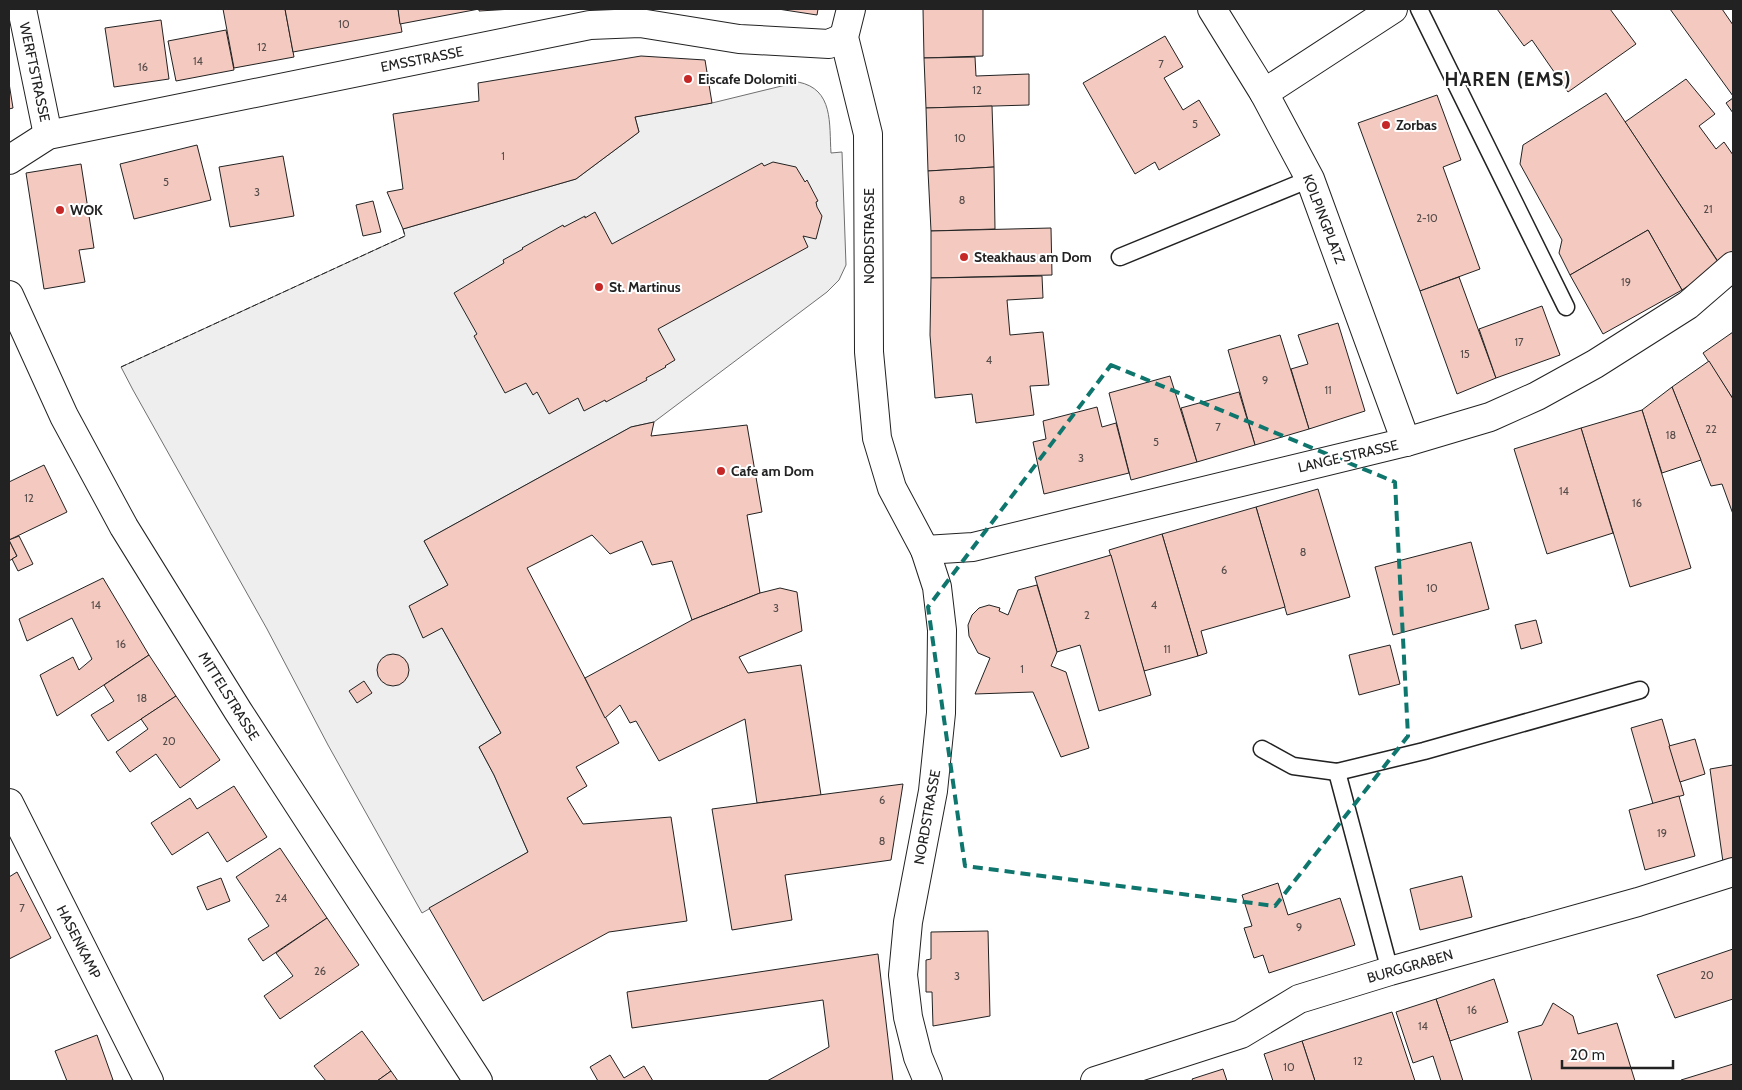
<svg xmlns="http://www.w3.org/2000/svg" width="1742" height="1090" viewBox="0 0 1742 1090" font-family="Cabin,sans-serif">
<rect width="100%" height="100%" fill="#fff"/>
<path fill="#eee" stroke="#6f6f6f" d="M 798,82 C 834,89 829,124 831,153 L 842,152 L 846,265 L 839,280 L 827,292 L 654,422 L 631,427 L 424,541 L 448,585 L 410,606 L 442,628 L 501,733 L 479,747 L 494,775 L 528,852 L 422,913 L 328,745 L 267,629 L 133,390 L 121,367 L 405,236 L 403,229 L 576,179 L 639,132 L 635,117 L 712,103 Z"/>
<g fill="#f3c9c0" stroke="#222">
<path d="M 223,9 L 285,9 L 294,57 L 234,68 Z"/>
<path d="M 285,9 L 398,9 L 402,32 L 293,52 Z"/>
<path d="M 398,9 L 479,9 L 400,24 Z"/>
<path d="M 479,9 L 513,9 L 479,11 Z"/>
<path d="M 778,9 L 818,9 L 817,15 Z"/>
<path d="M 923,9 L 983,9 L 983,56 L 924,58 Z"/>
<path d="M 1497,9 L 1610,9 L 1636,44 L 1568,92 L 1532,40 L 1524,46 Z"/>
<path d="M 1670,9 L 1722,9 L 1733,25 L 1733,96 Z"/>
<path d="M 161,20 L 169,79 L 114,87 L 105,28 Z"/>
<path d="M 226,30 L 234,70 L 176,81 L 168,41 Z"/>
<path d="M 1165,36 L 1183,67 L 1164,78 L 1183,110 L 1199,100 L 1220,135 L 1159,170 L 1155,162 L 1135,174 L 1083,83 Z"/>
<path d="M 641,56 L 705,60 L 712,103 L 635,117 L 639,132 L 576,179 L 403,229 L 387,192 L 403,189 L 393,114 L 479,101 L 478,83 Z"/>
<path d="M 975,57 L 976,76 L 1029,74 L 1029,105 L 926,108 L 924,58 Z"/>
<path d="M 1686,79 L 1715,114 L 1699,126 L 1716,149 L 1724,142 L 1733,155 L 1733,263 L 1725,272 L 1625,122 Z"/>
<path d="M 9,83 L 13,108 L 9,109 Z"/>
<path d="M 1606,93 L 1720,265 L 1682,290 L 1648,230 L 1570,275 L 1559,253 L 1562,240 L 1520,164 L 1523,145 Z"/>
<path d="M 1437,95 L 1461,160 L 1443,167 L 1480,269 L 1420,291 L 1358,123 Z"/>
<path d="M 1733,98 L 1733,113 L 1726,103 Z"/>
<path d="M 992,106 L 994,167 L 928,171 L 926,108 Z"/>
<path d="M 197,145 L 211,200 L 134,219 L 120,164 Z"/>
<path d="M 283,156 L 294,216 L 230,227 L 219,167 Z"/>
<path d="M 773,162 L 796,167 L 805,182 L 807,180 L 818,201 L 816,202 L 817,207 L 822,216 L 816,239 L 803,236 L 808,247 L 658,329 L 675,360 L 665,366 L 666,367 L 646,378 L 647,380 L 606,402 L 605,400 L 584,411 L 578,398 L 549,414 L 537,392 L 533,395 L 526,383 L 505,393 L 474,336 L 477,334 L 454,293 L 504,263 L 503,260 L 523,249 L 522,248 L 563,225 L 564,227 L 585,216 L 585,218 L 595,212 L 612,244 L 762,163 L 764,166 Z"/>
<path d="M 81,164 L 94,248 L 79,250 L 85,282 L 44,289 L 26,173 Z"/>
<path d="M 994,167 L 995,229 L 931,231 L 928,171 Z"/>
<path d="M 373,201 L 381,232 L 363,236 L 356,205 Z"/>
<path d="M 1051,228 L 1052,275 L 931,278 L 931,231 Z"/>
<path d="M 1648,230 L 1682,290 L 1603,334 L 1570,275 Z"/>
<path d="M 1042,276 L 1043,298 L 1007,300 L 1010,335 L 1043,332 L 1049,385 L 1030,386 L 1034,415 L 976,423 L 972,394 L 935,398 L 930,335 L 931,278 Z"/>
<path d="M 1459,277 L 1496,378 L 1457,394 L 1420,291 Z"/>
<path d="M 1542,306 L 1560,355 L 1496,378 L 1479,329 Z"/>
<path d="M 1338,323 L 1365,411 L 1309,429 L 1291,369 L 1308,364 L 1298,335 Z"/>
<path d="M 1733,332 L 1733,399 L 1703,353 Z"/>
<path d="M 1280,335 L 1309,429 L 1255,445 L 1228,350 Z"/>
<path d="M 1709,361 L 1733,399 L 1733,514 L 1722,484 L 1711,486 L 1672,387 Z"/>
<path d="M 1170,376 L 1197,462 L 1131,480 L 1109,393 Z"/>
<path d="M 1672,387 L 1701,460 L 1662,473 L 1642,410 Z"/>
<path d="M 1239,392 L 1255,445 L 1197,462 L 1181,408 Z"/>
<path d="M 1097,407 L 1102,427 L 1116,423 L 1129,473 L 1044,494 L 1033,442 L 1046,439 L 1043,421 Z"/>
<path d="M 1642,410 L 1691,568 L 1630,587 L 1581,428 Z"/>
<path d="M 654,422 L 651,436 L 747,425 L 762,512 L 747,515 L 760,593 L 692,620 L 672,561 L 652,565 L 642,541 L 610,554 L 592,535 L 527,568 L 619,743 L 576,767 L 587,786 L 567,798 L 583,824 L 671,817 L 687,921 L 609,932 L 483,1001 L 429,908 L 528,852 L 494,775 L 479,747 L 501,733 L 442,628 L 423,638 L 409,606 L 448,585 L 424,541 L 631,427 Z"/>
<path d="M 1581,428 L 1613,533 L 1547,554 L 1514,449 Z"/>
<path d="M 44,465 L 67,512 L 9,540 L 17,556 L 9,561 L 9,482 Z"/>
<path d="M 1318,489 L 1350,597 L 1287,615 L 1256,507 Z"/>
<path d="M 1256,507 L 1285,607 L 1201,631 L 1207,653 L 1198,656 L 1162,534 Z"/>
<path d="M 1162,534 L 1198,656 L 1144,671 L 1109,550 Z"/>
<path d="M 19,536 L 33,564 L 18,571 L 12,559 L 17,556 L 9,540 Z"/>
<path d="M 1471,542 L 1489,609 L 1393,635 L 1375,567 Z"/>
<path d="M 1111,555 L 1151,695 L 1099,711 L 1080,645 L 1057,652 L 1035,577 Z"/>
<path d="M 103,578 L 149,655 L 57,716 L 40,675 L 73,657 L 79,670 L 92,659 L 72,618 L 27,641 L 19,619 Z"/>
<path d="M 1037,585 L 1057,652 L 1051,666 L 1066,672 L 1089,748 L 1061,757 L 1033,692 L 975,694 L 990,658 L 978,653 L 969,636 L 968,625 L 972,615 L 979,608 L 989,605 L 1000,608 L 999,611 L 1008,615 L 1018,590 Z"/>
<path d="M 780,588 L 797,592 L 802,631 L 739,657 L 748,673 L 801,665 L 821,795 L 757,803 L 745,719 L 659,761 L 636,721 L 630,723 L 620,705 L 605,718 L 585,678 L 692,620 L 760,593 Z"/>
<path d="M 1536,620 L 1542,643 L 1521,649 L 1515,625 Z"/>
<path d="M 1390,645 L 1400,684 L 1359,695 L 1349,655 Z"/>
<circle cx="393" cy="670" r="16"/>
<path d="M 149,655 L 176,696 L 108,741 L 91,715 L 114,701 L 104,685 Z"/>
<path d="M 364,681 L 372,693 L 357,703 L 349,691 Z"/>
<path d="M 176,696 L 220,760 L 180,788 L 156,754 L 130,772 L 116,752 L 148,729 L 141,719 Z"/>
<path d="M 1662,719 L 1684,795 L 1653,804 L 1631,728 Z"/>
<path d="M 1695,739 L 1705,774 L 1680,782 L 1669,746 Z"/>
<path d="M 1733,765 L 1733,860 L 1723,862 L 1710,769 Z"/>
<path d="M 903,784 L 891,860 L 785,875 L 792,920 L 732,930 L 712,809 Z"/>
<path d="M 234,786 L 267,837 L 227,862 L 208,832 L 172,855 L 151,823 L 190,798 L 197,809 Z"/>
<path d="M 1679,796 L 1695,856 L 1645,870 L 1629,810 Z"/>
<path d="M 280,848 L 327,918 L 263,961 L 248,939 L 269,926 L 236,877 Z"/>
<path d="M 17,872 L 51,938 L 9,959 L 9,877 Z"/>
<path d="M 1462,876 L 1472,917 L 1420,930 L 1410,889 Z"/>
<path d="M 221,878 L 230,901 L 207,910 L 197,887 Z"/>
<path d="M 1278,883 L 1288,915 L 1340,898 L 1355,945 L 1269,973 L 1263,955 L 1254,958 L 1244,928 L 1252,926 L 1242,895 Z"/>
<path d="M 327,918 L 359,965 L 280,1019 L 264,996 L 293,976 L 276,953 Z"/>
<path d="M 988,931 L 990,1016 L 933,1026 L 932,992 L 926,992 L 926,960 L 931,959 L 931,932 Z"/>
<path d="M 1733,949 L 1733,999 L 1675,1018 L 1657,975 Z"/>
<path d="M 878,954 L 893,1081 L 767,1081 L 829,1047 L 823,1000 L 632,1028 L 627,992 Z"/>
<path d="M 1494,979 L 1508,1022 L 1450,1041 L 1436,999 Z"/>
<path d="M 1436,999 L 1450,1041 L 1463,1081 L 1441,1081 L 1433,1056 L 1413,1063 L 1396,1012 Z"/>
<path d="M 1553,1003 L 1573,1016 L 1578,1034 L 1617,1023 L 1635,1081 L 1532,1081 L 1518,1032 L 1542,1025 Z"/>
<path d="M 1392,1012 L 1415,1081 L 1315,1081 L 1302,1041 Z"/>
<path d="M 362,1031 L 391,1071 L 377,1081 L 326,1081 L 314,1066 Z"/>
<path d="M 97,1035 L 113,1080 L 109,1081 L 67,1081 L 55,1051 Z"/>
<path d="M 1302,1041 L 1315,1081 L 1273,1081 L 1264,1054 Z"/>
<path d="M 610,1055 L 624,1078 L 644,1066 L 653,1081 L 598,1081 L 590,1067 Z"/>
<path d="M 1733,1064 L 1733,1081 L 1681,1081 L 1681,1080 Z"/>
<path d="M 1223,1069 L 1227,1081 L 1193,1081 L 1192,1079 Z"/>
<path d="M 391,1071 L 398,1081 L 377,1081 Z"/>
</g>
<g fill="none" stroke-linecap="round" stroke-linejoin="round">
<defs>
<g id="service">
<path d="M 1419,9 L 1566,307"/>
<path d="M 1120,257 L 1310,179"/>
<path d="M 1262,749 L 1293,766 L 1337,772 L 1424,751 L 1640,690"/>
<path d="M 1337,772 L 1390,971"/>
</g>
<g id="minor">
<path d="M 22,9 L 48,135"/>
<path d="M 851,9 L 844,37 L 868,134 L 869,352 L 877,438 L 892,488 L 925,550 L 937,587 L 942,630 L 941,713 L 933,791 L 908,922 L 903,975 L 908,1017 L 918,1057 L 928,1081"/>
<path d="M 1212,9 L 1264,93 L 1310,179 L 1406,442"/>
<path d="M 1264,93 L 1393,9"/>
<path d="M 9,160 L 48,135 L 590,25 L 640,23 L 739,39 L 829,44 L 844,37"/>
<path d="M 925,550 L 973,547 L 1406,442 L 1490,417 L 1537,396 L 1595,364 L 1688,305 L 1733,266"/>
<path d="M 9,803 L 149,1081"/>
<path d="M 1095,1081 L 1241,1034 L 1299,999 L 1390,971 L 1638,902 L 1733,872"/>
</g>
<path id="tertiary" d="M 9,295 L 64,416 L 124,527 L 238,711 L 478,1081"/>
</defs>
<use href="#service" stroke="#222" stroke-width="19"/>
<use href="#minor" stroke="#222" stroke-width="30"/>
<use href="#tertiary" stroke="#222" stroke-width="30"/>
<use href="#service" stroke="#fff" stroke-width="16"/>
<use href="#minor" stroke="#fff" stroke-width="28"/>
<use href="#tertiary" stroke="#fff" stroke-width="28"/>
<path stroke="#222" stroke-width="1" stroke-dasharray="6 2.5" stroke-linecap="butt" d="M 121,367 L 405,236 L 403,229"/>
</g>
<path fill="none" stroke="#0f766e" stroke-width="4" stroke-dasharray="10 6" stroke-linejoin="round" d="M 1111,365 L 1395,482 L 1408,736 L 1275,906 L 965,866 L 928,607 Z"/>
<g fill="#c62828" stroke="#fff" stroke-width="2">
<circle cx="688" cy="79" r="5"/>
<circle cx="1386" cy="125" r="5"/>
<circle cx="60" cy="210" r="5"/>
<circle cx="964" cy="257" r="5"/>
<circle cx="599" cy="287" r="5"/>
<circle cx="721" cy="471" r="5"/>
</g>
<g text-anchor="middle" stroke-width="4" stroke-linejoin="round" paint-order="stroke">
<g font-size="11" fill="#564c4a">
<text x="344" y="28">10</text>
<text x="262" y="51">12</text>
<text x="198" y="65">14</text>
<text x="1161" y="68">7</text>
<text x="143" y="71">16</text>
<text x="977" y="94">12</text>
<text x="1195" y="128">5</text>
<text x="960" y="142">10</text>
<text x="503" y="160">1</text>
<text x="166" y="186">5</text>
<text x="257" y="196">3</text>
<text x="962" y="204">8</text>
<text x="1708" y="213">21</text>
<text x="1427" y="222">2-10</text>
<text x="1626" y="286">19</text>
<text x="1519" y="346">17</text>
<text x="1465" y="358">15</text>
<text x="989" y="364">4</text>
<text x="1265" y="384">9</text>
<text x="1328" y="394">11</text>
<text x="1218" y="431">7</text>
<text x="1711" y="433">22</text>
<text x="1671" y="439">18</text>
<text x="1156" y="446">5</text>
<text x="1081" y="462">3</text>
<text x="1564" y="495">14</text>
<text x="29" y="502">12</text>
<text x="1637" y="507">16</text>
<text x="1303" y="556">8</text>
<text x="1224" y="574">6</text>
<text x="1432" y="592">10</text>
<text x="96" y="609">14</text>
<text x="1154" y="609">4</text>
<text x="776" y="612">3</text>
<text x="1087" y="619">2</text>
<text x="121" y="648">16</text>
<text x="1167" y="653">11</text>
<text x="1022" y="673">1</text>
<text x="142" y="702">18</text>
<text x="169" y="745">20</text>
<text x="882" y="804">6</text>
<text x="1662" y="837">19</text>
<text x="882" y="845">8</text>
<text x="281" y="902">24</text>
<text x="22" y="912">7</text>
<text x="1299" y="931">9</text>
<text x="320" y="975">26</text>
<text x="1707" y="979">20</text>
<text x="957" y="980">3</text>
<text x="1472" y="1014">16</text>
<text x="1423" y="1030">14</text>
<text x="1358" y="1065">12</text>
<text x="1289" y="1071">10</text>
</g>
<g font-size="14" fill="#222" stroke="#fff">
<text transform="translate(422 59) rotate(-11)" y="5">EMSSTRASSE</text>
<text transform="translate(35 72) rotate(78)" y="5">WERFTSTRASSE</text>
<text transform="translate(1324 219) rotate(69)" y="5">KOLPINGPLATZ</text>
<text transform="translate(869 236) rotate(-90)" y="5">NORDSTRASSE</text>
<text transform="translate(1348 456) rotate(-13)" y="5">LANGE STRASSE</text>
<text transform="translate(229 696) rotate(58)" y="5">MITTELSTRASSE</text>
<text transform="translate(927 817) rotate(-80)" y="5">NORDSTRASSE</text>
<text transform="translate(79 942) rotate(63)" y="5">HASENKAMP</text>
<text transform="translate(1410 966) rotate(-16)" y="5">BURGGRABEN</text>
</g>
<g font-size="14" font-weight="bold" fill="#222" stroke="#fff" text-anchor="start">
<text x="698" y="84">Eiscafe Dolomiti</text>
<text x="1396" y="130">Zorbas</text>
<text x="70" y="215">WOK</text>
<text x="974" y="262">Steakhaus am Dom</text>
<text x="609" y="292">St. Martinus</text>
<text x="731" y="476">Cafe am Dom</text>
</g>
<g font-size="19" font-weight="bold" letter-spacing="1" fill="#222" stroke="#fff">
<text x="1508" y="86">HAREN (EMS)</text>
</g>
</g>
<rect width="1742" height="1090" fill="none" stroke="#222222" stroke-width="20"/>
<path d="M1562 1060v8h111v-8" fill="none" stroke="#222222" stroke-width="2.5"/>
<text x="1570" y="1060" font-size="15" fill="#222222" stroke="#ffffff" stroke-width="4" paint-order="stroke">20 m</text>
</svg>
